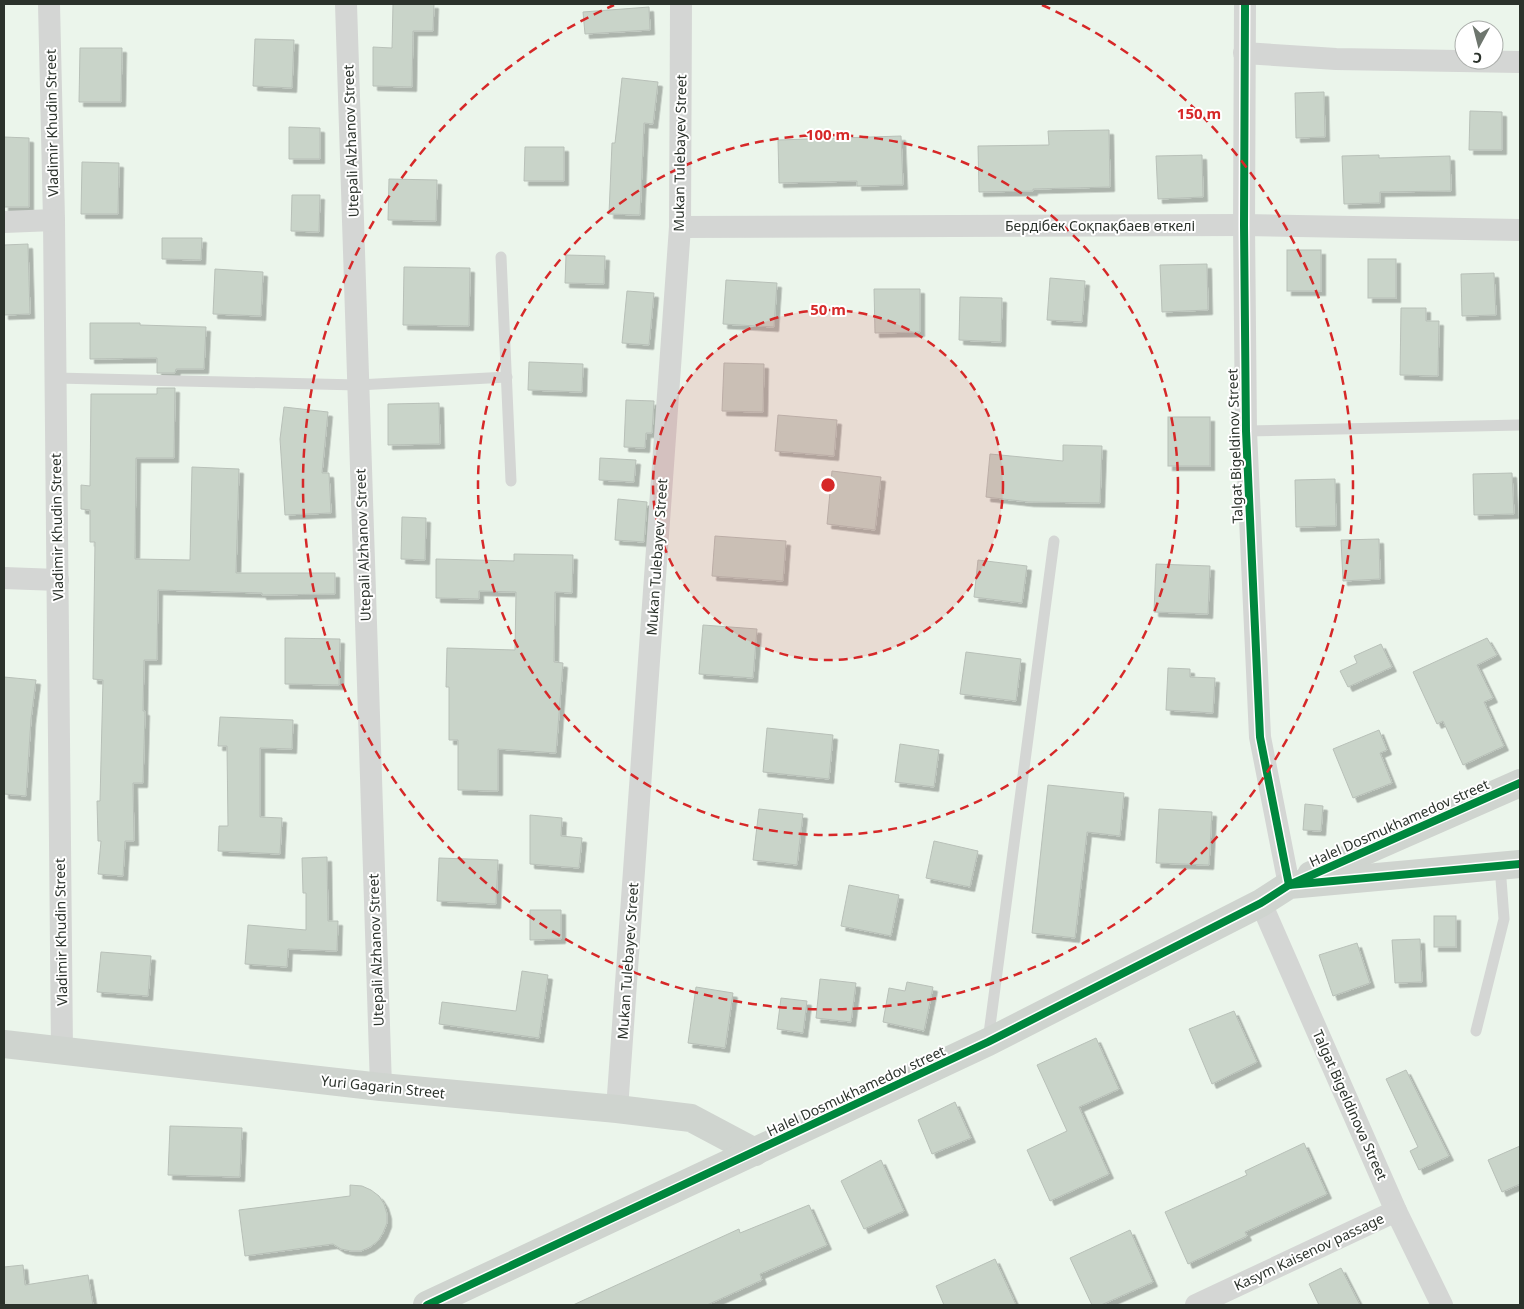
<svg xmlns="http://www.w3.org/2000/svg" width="1524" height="1309" viewBox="0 0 1524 1309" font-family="'Noto Sans',sans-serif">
<defs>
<filter id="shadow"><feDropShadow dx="4.5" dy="4.5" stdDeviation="0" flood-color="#0004"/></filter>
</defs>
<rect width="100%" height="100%" fill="#ebf5eb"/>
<g fill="#c9d4c9" stroke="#b8c0b8" filter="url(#shadow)">
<path d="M 393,4 L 434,4 L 433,31 L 413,31 L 412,87 L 373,86 L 373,47 L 392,48 Z"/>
<path d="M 649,7 L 650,30 L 585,34 L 583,12 Z"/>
<path d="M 255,39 L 294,40 L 292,88 L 253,86 Z"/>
<path d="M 80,48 L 122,48 L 121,102 L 79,102 Z"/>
<path d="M 622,78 L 658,82 L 653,124 L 644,123 L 640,215 L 609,214 L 612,143 L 615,143 Z"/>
<path d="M 1324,92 L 1325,137 L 1296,138 L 1295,93 Z"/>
<path d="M 1470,111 L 1502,112 L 1502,150 L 1469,150 Z"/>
<path d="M 289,127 L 320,128 L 320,159 L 289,159 Z"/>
<path d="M 1109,130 L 1110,187 L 1033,189 L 1033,191 L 979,192 L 978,146 L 1049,145 L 1048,131 Z"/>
<path d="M 901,136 L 903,185 L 857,186 L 857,181 L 779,183 L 778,140 Z"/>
<path d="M 4,137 L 29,138 L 29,207 L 4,207 Z"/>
<path d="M 525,147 L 564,147 L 564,181 L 524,181 Z"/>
<path d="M 1202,155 L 1203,197 L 1158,199 L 1156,156 Z"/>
<path d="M 1379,155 L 1379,158 L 1450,156 L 1451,191 L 1380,192 L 1380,203 L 1344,204 L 1342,156 Z"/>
<path d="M 82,162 L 119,163 L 118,214 L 81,214 Z"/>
<path d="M 389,179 L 437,180 L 436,221 L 388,220 Z"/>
<path d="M 292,195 L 320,195 L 319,232 L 291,231 Z"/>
<path d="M 162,238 L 202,238 L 201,260 L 162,259 Z"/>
<path d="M 28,244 L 30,314 L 4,315 L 4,245 Z"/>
<rect x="1287" y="250" width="34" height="41"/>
<path d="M 566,255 L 605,256 L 604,284 L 565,283 Z"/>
<rect x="1368" y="259" width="28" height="39"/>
<path d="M 1207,264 L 1208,310 L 1162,312 L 1160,265 Z"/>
<path d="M 404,267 L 470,268 L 469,326 L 403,325 Z"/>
<path d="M 215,269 L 263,272 L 261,316 L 213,314 Z"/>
<path d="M 1494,273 L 1496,315 L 1462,316 L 1461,274 Z"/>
<path d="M 1050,278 L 1085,281 L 1082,322 L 1047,320 Z"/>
<path d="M 726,280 L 777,283 L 774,327 L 723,324 Z"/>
<path d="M 874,289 L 920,289 L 920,332 L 875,333 Z"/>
<path d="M 627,291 L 654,293 L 649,345 L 622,343 Z"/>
<path d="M 960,297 L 1002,298 L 1001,342 L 959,340 Z"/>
<path d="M 1401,308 L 1426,308 L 1426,321 L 1439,321 L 1438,376 L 1400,375 Z"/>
<path d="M 90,323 L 140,323 L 140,325 L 206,327 L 204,369 L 176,369 L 175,373 L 157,373 L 157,358 L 90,359 Z"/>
<path d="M 529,362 L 583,364 L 582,392 L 528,390 Z"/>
<path d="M 724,363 L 764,364 L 763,412 L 722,411 Z"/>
<path d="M 157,388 L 175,388 L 174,458 L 136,458 L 135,559 L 190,560 L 192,467 L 239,469 L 236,573 L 335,573 L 335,594 L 262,595 L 262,593 L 158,590 L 157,660 L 144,660 L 143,711 L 145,711 L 143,783 L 133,783 L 134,841 L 125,841 L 123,876 L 98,874 L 101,841 L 98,841 L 97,801 L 100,801 L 103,680 L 93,679 L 95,542 L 90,542 L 90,510 L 81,509 L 81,485 L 90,486 L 91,394 L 157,394 Z"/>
<path d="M 626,400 L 654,401 L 652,433 L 646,433 L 645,448 L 624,447 Z"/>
<path d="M 439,403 L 440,444 L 388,445 L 388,404 Z"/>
<path d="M 284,407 L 328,412 L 322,473 L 329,473 L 331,513 L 285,515 L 280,439 Z"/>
<path d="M 778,415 L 837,420 L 834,456 L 775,451 Z"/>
<rect x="1168" y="417" width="42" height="49"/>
<path d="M 1063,445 L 1102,446 L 1100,503 L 1029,502 L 986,497 L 990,454 L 1063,461 Z"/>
<path d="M 600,458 L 636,460 L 634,482 L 599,480 Z"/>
<path d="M 832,471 L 881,477 L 875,530 L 827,524 Z"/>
<path d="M 1512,473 L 1514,514 L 1474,515 L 1473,474 Z"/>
<path d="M 1335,479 L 1336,526 L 1296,527 L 1295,480 Z"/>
<path d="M 618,499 L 647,502 L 644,542 L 615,540 Z"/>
<path d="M 402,517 L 426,518 L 425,560 L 401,559 Z"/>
<path d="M 715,536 L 786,541 L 783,581 L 712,576 Z"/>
<path d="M 1379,539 L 1380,579 L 1343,581 L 1341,540 Z"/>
<path d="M 514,554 L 573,555 L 572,593 L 555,592 L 554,662 L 563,663 L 556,753 L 498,749 L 498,791 L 458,790 L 458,740 L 449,740 L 449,687 L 446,687 L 447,648 L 515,650 L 516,592 L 479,591 L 479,599 L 436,598 L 436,559 L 514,561 Z"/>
<path d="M 978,560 L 1027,566 L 1022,603 L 974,597 Z"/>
<path d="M 1156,564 L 1210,566 L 1208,614 L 1154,612 Z"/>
<path d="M 703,625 L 757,629 L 753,678 L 699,674 Z"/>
<path d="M 285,638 L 340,639 L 339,685 L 285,684 Z"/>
<path d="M 1487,638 L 1497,655 L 1477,665 L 1493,698 L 1484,702 L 1504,746 L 1463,765 L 1443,721 L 1437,724 L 1413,672 Z"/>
<path d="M 1381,644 L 1392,667 L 1348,687 L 1340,671 L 1357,663 L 1354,656 Z"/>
<path d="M 966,652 L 1021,659 L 1016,701 L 960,694 Z"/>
<path d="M 1168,668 L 1190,669 L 1190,677 L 1215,678 L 1213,713 L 1166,710 Z"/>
<path d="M 4,677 L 36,680 L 31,719 L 26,796 L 4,794 Z"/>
<path d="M 220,717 L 293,720 L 292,749 L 260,748 L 260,817 L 282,818 L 280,854 L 218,851 L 219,826 L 228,826 L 227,746 L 218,746 Z"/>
<path d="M 767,728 L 833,735 L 829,779 L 763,772 Z"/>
<path d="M 1379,730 L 1387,750 L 1380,753 L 1392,783 L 1353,798 L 1333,749 Z"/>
<path d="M 900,744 L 939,750 L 934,787 L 895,782 Z"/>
<path d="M 1048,785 L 1124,793 L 1120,836 L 1087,832 L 1075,938 L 1032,933 Z"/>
<path d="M 1305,804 L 1323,806 L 1321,831 L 1303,830 Z"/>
<path d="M 759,809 L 803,814 L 797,865 L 753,860 Z"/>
<path d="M 1159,809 L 1212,812 L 1209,865 L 1156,863 Z"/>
<path d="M 530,815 L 562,818 L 561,836 L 582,838 L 579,868 L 530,864 Z"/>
<path d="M 934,841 L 978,851 L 970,887 L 926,878 Z"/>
<path d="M 327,857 L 328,921 L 338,921 L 337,951 L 288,949 L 287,967 L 245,964 L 248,925 L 306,930 L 306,893 L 303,893 L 302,858 Z"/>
<path d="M 439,858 L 498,860 L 496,904 L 437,901 Z"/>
<path d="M 849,885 L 899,895 L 891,936 L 841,926 Z"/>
<path d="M 530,910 L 561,910 L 561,939 L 530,940 Z"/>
<rect x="1434" y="916" width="22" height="31"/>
<path d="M 1420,939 L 1422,982 L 1395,983 L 1392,940 Z"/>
<path d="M 1357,943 L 1370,983 L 1333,996 L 1319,955 Z"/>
<path d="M 101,952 L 151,956 L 148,996 L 97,992 Z"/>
<path d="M 522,971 L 548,975 L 539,1038 L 439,1024 L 442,1002 L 516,1011 Z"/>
<path d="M 820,979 L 856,983 L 851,1022 L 816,1018 Z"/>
<path d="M 907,982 L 933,987 L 924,1031 L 883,1022 L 889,988 L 905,991 Z"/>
<path d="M 696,987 L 733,993 L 725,1048 L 688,1043 Z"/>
<path d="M 781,998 L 807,1001 L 803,1033 L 777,1029 Z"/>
<path d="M 1234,1011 L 1257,1062 L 1212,1084 L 1189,1029 Z"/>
<path d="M 1096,1038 L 1119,1089 L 1079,1107 L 1109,1174 L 1050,1201 L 1027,1150 L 1067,1131 L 1037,1065 Z"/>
<path d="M 1406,1070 L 1449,1156 L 1419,1170 L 1410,1151 L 1418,1147 L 1386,1079 Z"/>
<path d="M 955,1102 L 971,1138 L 932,1154 L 918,1120 Z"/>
<path d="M 170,1126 L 242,1128 L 240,1177 L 168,1175 Z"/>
<path d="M 1304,1143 L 1327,1194 L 1245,1232 L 1247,1236 L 1188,1264 L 1165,1212 L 1247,1175 L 1245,1171 Z"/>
<path d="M 1520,1146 L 1520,1184 L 1502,1192 L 1488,1160 Z"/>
<path d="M 881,1160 L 904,1211 L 864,1229 L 841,1181 Z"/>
<path d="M 350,1185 L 362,1186 L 371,1190 L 379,1196 L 384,1204 L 387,1214 L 387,1223 L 383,1233 L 378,1241 L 370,1247 L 361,1251 L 351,1251 L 341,1249 L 333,1244 L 245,1256 L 239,1210 L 350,1196 Z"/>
<path d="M 809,1205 L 827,1245 L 760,1274 L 762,1280 L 707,1305 L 573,1305 L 739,1229 L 740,1233 Z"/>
<path d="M 1130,1230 L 1153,1282 L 1101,1305 L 1092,1305 L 1070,1258 Z"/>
<path d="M 995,1259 L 1016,1305 L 944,1305 L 936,1286 Z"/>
<path d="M 23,1265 L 25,1285 L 88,1275 L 93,1305 L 4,1305 L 4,1267 Z"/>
<path d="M 1341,1268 L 1360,1305 L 1319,1305 L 1309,1284 Z"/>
</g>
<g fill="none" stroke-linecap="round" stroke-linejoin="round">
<g stroke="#d4d6d4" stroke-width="11">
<path d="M 501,257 L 511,481"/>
<path d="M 56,378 L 358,385 L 507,377"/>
<path d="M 1246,431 L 1520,425"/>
<path d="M 1476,1031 L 1504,919 L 1500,866"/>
<path d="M 988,1041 L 1054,541"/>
</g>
<g stroke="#d4d6d4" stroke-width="22">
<path d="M 49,4 L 54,220 L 62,1051"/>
<path d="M 346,4 L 381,1087"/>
<path d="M 1245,4 L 1244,225 L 1246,431 L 1260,737 L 1289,885"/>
<path d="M 1244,53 L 1336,59 L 1520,62"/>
<path d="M 4,222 L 54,220"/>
<path d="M 680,227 L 1244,225 L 1520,230"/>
<path d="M 4,578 L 58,580"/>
<path d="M 1261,903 L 1396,1211 L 1442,1305"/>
<path d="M 617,1109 L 680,227 L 681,4"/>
<path d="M 1196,1305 L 1396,1211"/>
</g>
<g stroke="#cfd4cf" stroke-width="28">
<path d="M 1311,875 L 1520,783"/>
<path d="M 4,1044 L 381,1087 L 617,1109 L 691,1118 L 755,1152"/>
<path d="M 427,1305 L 988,1042 L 1261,903 L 1289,885 L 1520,864"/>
</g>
<defs>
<g id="cycleway">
<path d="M 1245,4 L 1244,225 L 1246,431 L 1260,737 L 1289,885 L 1520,783"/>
<path d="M 427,1305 L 988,1042 L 1261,903 L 1289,885 L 1520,864"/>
</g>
</defs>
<use href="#cycleway" stroke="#fff" stroke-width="11"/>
<use href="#cycleway" stroke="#00873e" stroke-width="8"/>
</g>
<circle cx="828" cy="485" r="175" fill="#d62828" fill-opacity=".12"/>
<g fill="none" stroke="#d62828" stroke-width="2.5" stroke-dasharray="9 6">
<circle cx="828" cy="485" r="175"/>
<circle cx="828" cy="485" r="350"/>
<path d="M1042 5A525 525 0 1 1 614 5"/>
</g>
<g text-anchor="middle" stroke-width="4" stroke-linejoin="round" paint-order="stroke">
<g font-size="14" fill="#2b322b" stroke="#fff">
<text transform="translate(52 123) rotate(-91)" y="5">Vladimir Khudin Street</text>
<text transform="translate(351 141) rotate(-92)" y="5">Utepali Alzhanov Street</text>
<text transform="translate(680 153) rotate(-89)" y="5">Mukan Tulebayev Street</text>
<text x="1100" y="231">Бердібек Соқпақбаев өткелі</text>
<text transform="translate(1235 446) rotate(-92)" y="5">Talgat Bigeldinov Street</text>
<text transform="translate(57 527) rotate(-91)" y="5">Vladimir Khudin Street</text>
<text transform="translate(363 545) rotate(-92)" y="5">Utepali Alzhanov Street</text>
<text transform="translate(657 557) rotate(-86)" y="5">Mukan Tulebayev Street</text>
<text transform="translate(1399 823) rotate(-24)" y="5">Halel Dosmukhamedov street</text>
<text transform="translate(61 932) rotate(-91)" y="5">Vladimir Khudin Street</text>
<text transform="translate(376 950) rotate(-92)" y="5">Utepali Alzhanov Street</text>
<text transform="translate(628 961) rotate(-86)" y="5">Mukan Tulebayev Street</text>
<text transform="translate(383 1087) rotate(6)" y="5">Yuri Gagarin Street</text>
<text transform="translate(856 1091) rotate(-25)" y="5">Halel Dosmukhamedov street</text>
<text transform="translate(1350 1105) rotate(66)" y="5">Talgat Bigeldinova Street</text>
<text transform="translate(1309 1252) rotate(-25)" y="5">Kasym Kaisenov passage</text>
</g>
</g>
<circle cx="828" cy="485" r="8" fill="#d62828" stroke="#fff" stroke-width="2.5"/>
<g font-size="15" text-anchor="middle" font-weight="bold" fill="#d62828" stroke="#fff" stroke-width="4" stroke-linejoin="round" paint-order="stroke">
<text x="1199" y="119">150 m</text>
<text x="828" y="140">100 m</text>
<text x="828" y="315">50 m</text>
</g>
<rect width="1524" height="1309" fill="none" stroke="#2b322b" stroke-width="10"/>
<g transform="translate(1479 45) rotate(187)"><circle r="24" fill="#ffffff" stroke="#aaadaa"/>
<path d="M0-4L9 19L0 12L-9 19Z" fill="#6e766e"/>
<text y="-8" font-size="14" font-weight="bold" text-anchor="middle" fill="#2b322b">С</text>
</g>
</svg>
